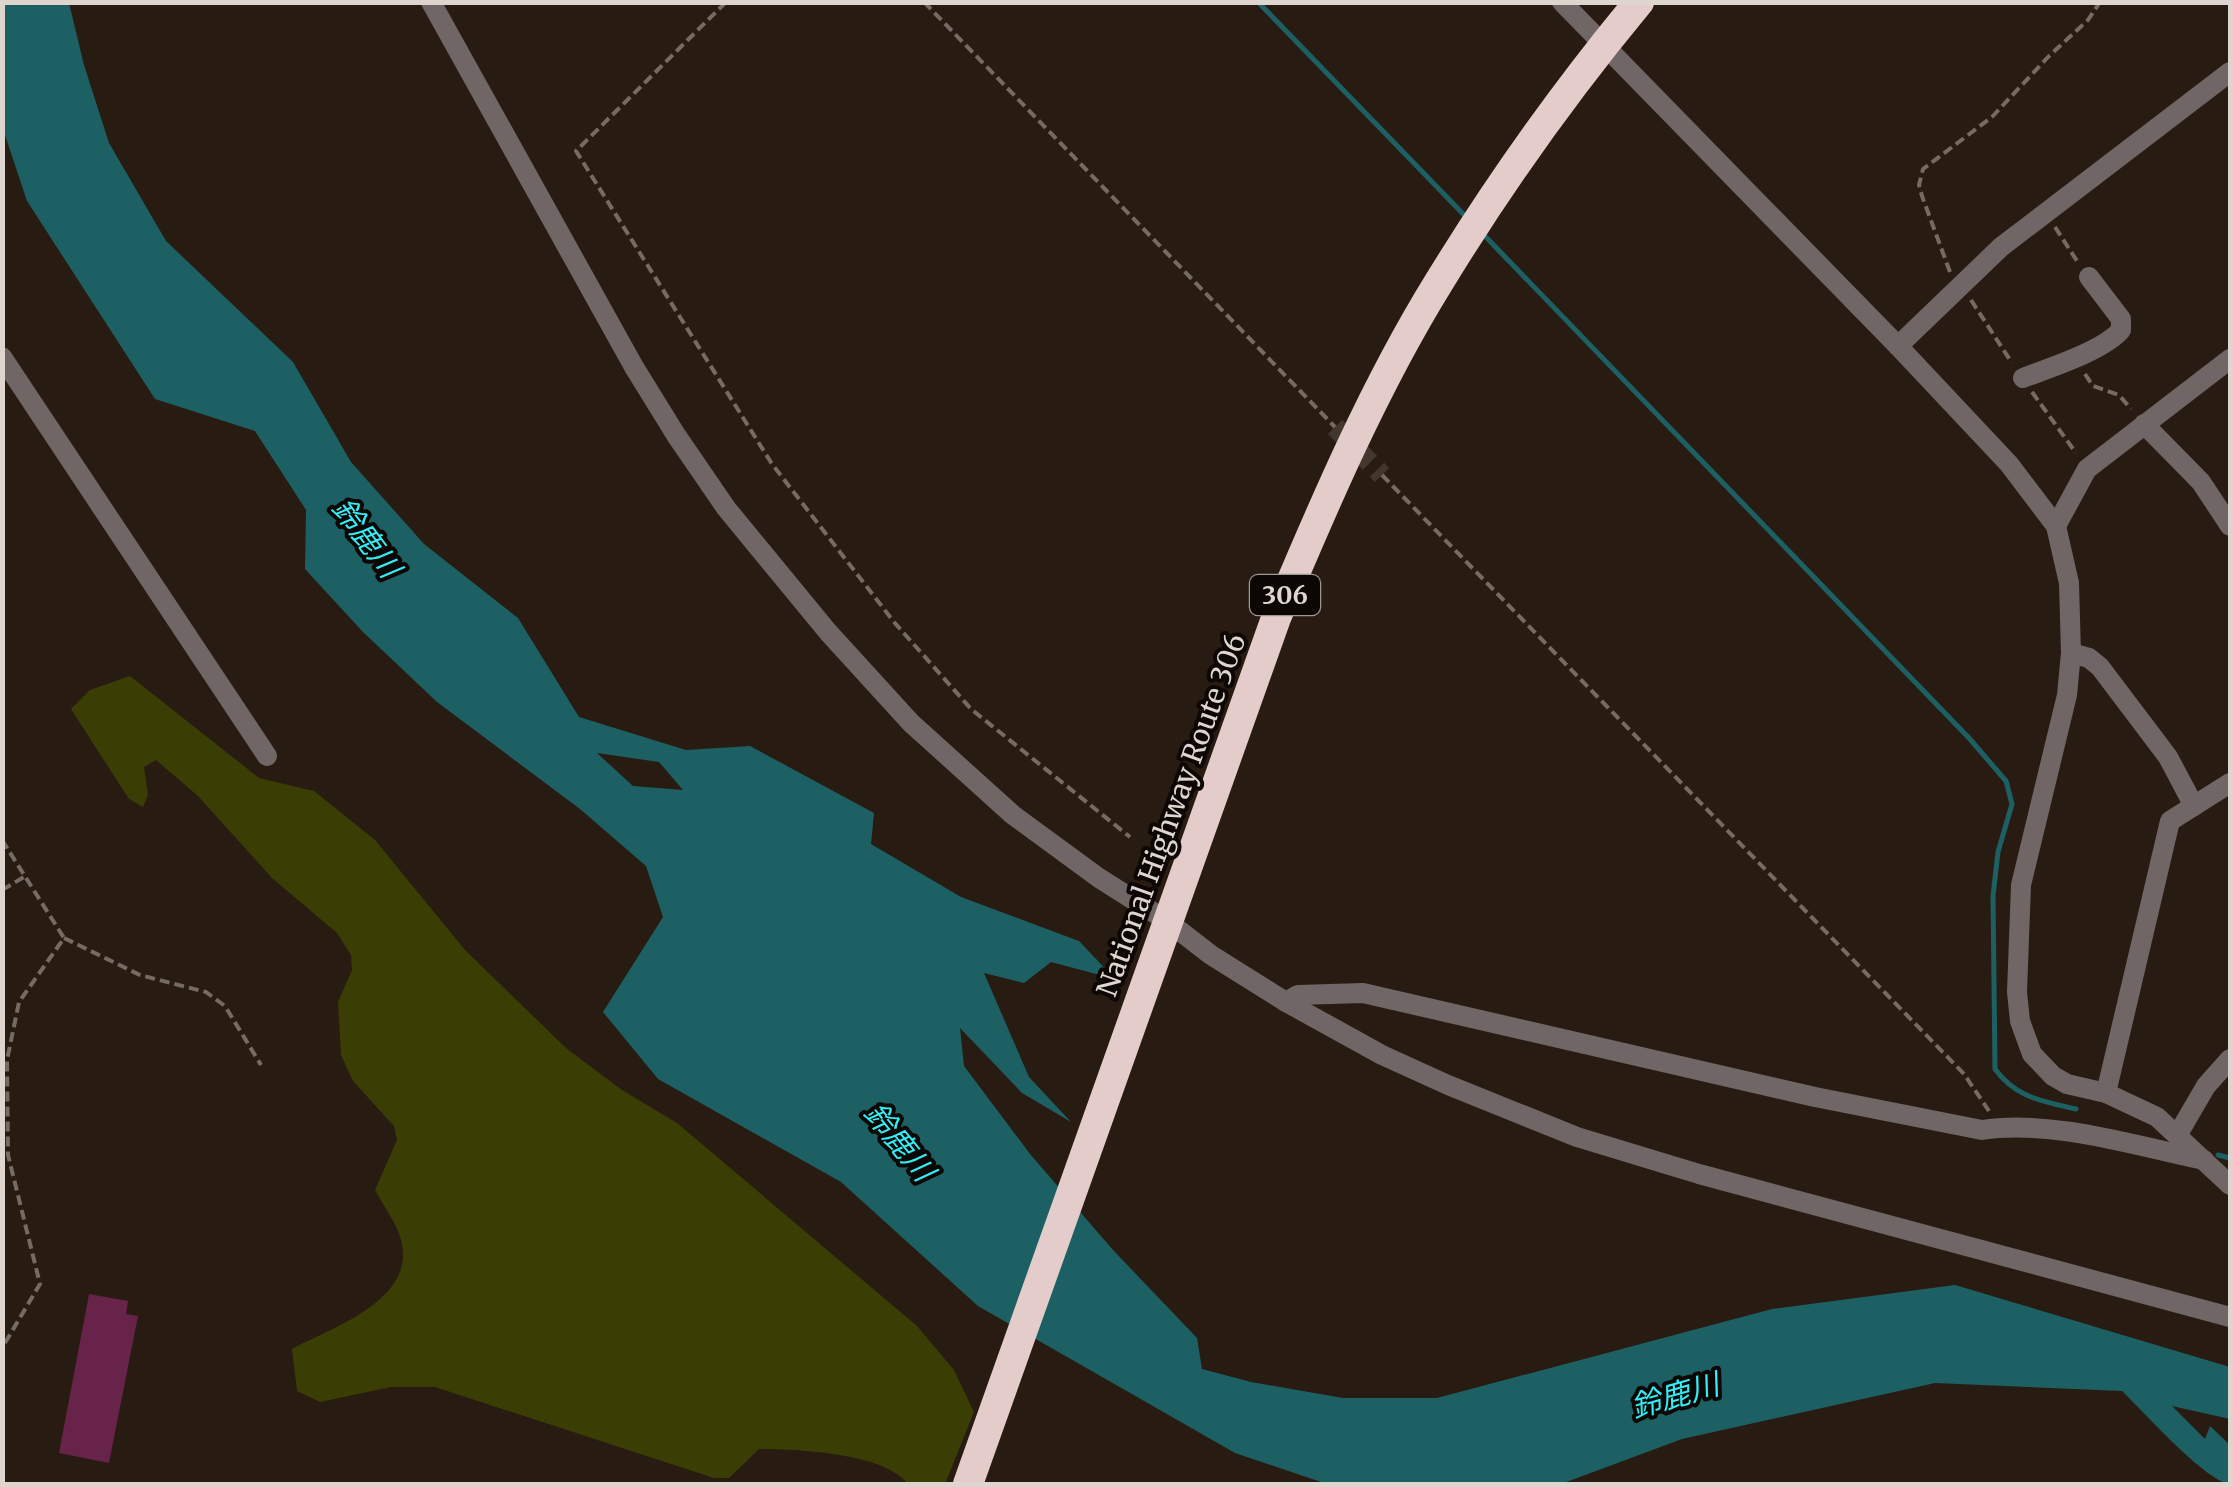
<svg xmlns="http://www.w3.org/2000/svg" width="2233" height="1487" viewBox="0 0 2233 1487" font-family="Merriweather,'Noto Sans JP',serif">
<rect width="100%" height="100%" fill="#281b11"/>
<path fill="#3b3e04" d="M 130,676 L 259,778 L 314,791 L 375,840 L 465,950 L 566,1048 L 622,1090 L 677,1123 L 917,1326 L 954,1370 L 974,1412 L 945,1484 L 908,1484 C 885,1453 796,1449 759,1449 L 729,1478 L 714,1478 L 435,1387 L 391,1387 L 320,1402 L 297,1391 L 292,1349 C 333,1327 417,1300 401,1240 C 397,1223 383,1206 375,1190 L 397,1140 L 394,1126 L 353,1081 L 341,1055 L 338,1002 L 352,970 L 351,955 L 337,933 L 272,878 L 198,796 L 156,760 L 144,767 L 148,795 L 143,807 L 129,799 L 71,709 L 90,690 Z"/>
<path fill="#1d6063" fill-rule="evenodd" d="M 2,3 L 69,3 L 84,65 L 109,143 L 166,241 L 293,362 L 351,462 L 424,544 L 518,618 L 579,717 L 686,750 L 750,746 L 874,813 L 871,844 L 961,897 L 1079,941 L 1115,979 L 1051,962 L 1024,983 L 984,973 L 1029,1077 L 1071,1122 L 1022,1093 L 960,1028 L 964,1066 L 1030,1154 L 1113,1250 L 1197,1338 L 1202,1369 L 1251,1382 L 1343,1398 L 1437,1398 L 1772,1309 L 1955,1285 L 2230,1367 L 2230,1419 L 2172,1406 L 2205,1439 L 2210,1426 L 2230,1445 L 2230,1484 C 2205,1481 2144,1412 2122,1391 L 1935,1383 L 1682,1439 L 1561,1484 L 1327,1484 L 1235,1453 L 978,1306 L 841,1182 L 658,1079 L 603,1012 L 663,917 L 646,866 L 580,809 L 437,702 L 363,632 L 305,569 L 306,510 L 255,431 L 155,399 L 27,201 L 3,129 ZM 597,753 L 659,762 L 683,790 L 633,786 Z"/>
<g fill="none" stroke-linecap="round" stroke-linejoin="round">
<g stroke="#1d6063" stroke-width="5">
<path d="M 1258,2 L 1468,219"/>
<path d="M 1483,234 L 1969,738 L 2006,781 L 2012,804 L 1998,852 L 1993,896 L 1995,1069 C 2016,1098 2042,1101 2076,1109"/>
<path d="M 2218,1155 L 2230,1158"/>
</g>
</g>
<path fill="#68234b" d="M 89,1294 L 128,1301 L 126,1314 L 138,1316 L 109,1463 L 59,1453 Z"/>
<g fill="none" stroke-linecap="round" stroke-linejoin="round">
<path stroke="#43372d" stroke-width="20" stroke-dasharray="20 10" stroke-linecap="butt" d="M 1335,427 L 1382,475"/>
<g stroke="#766b62" stroke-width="4" stroke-dasharray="10 5" stroke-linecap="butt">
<path d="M 726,2 L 576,151 L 772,464 L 894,622 L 971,709 L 1130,837"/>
<path d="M 924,2 L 1335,427"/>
<path d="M 2055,227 L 2077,261"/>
<path d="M 1950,272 L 1922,196 L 1919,185 L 1923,169 L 1992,117 L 2049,56 L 2088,20 L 2100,2"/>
<path d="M 1971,300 L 2012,363"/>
<path d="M 2085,374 L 2093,386 L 2119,395 L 2131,409"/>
<path d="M 2032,392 L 2076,453"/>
<path d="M 1382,475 L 1964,1074 L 1989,1111"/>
<path d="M 2,840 L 64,938 L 19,1002 L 7,1060 L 8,1155 L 40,1284 L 2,1348"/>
<path d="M 2,890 L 24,877"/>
<path d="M 64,938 L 140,975 L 206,992 L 225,1006 L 261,1065"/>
</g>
<g stroke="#6f6665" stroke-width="20">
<path d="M 431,2 L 634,367 L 676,435 L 726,508 L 828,632 L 911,723 L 1013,815 L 1099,878 L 1167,921 L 1211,955 L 1286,1002 L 1382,1055 L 1448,1085 L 1577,1137 L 1699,1174 L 2230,1317"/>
<path d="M 1562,2 L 1898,346 L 2009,464 L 2056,526 L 2069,583 L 2071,653 L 2067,695 L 2021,885 L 2017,992 L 2020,1021 L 2032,1054 L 2053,1076 L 2067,1084 L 2106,1093 L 2157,1117 L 2230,1185"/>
<path d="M 1898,346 L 2001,247 L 2230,72"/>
<path d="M 2,357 L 267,756"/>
<path d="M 2023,378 C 2049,368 2103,351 2121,330 L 2121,319 L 2089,277"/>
<path d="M 2144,424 L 2201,482 L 2230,526"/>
<path d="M 2056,526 L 2087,469 L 2230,359"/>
<path d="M 2071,653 L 2089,658 L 2100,667 L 2168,757 L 2194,806"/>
<path d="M 1286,1002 L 1298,995 L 1363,993 L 1815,1097 L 1982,1130 C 2050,1119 2136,1146 2204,1160"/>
<path d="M 2106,1093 L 2170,821 L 2230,783"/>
<path d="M 2178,1134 L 2206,1086 L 2230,1059"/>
</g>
<path stroke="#e4ccca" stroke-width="30" d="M 968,1484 L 1276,618 C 1324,504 1374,387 1439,282 C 1499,184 1566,90 1639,2"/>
</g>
<g text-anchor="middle" stroke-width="8" stroke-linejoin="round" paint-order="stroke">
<rect fill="#0c0704" stroke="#9f9791" stroke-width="2.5" x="1250" y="575" width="70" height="40" rx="8"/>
<g font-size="25" font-weight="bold" fill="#ded5ce">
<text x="1285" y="604">306</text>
</g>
<g font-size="28" fill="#ded5ce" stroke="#0c0704">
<text transform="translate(1171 815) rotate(-70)" y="10">National Highway Route 306</text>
</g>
<g font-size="30" font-style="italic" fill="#32edf6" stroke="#0c0704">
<text transform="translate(366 538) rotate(53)" y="10">鈴鹿川</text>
<text transform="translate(899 1142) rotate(51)" y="10">鈴鹿川</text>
<text transform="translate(1675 1396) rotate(-16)" y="10">鈴鹿川</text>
</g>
</g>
<rect width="2233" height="1487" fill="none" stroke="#ded5ce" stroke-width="10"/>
</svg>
